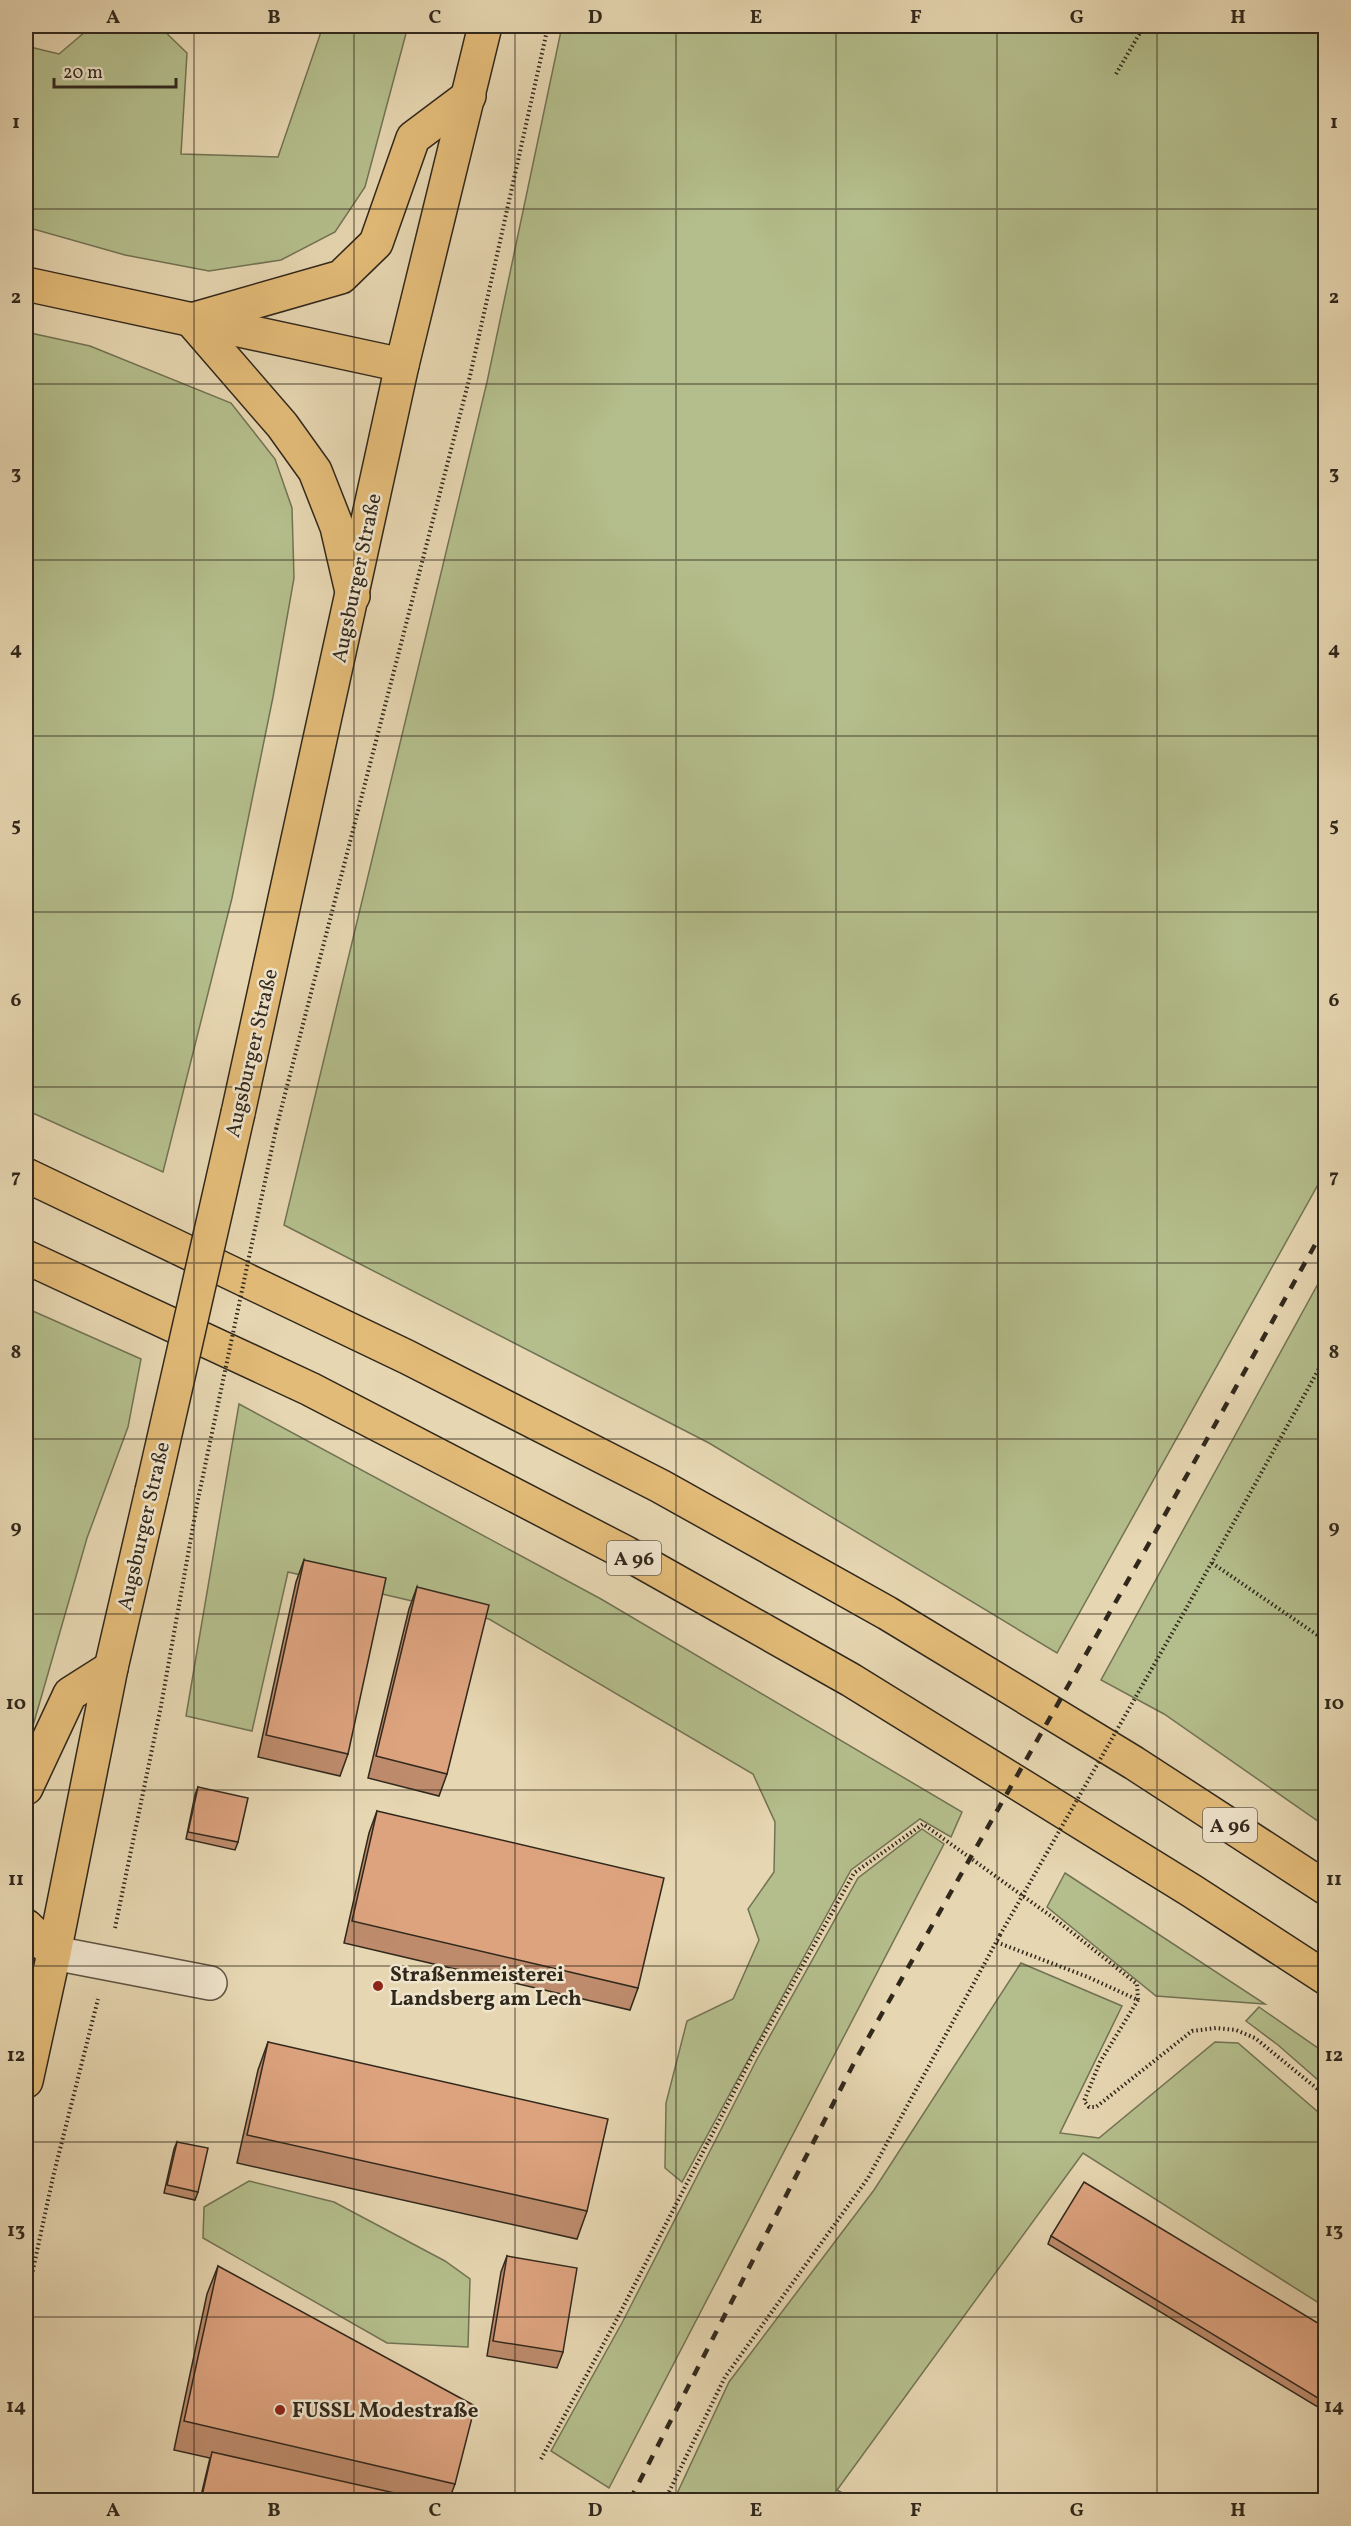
<svg xmlns="http://www.w3.org/2000/svg" width="1351" height="2526" viewBox="0 0 1351 2526" font-family="Vollkorn,serif">
<rect width="100%" height="100%" fill="#e6d6b1"/>
<filter id="stains"><feTurbulence type="fractalNoise" baseFrequency=".00333" numOctaves="4"/><feColorMatrix values="0 0 0 0 .2 0 0 0 0 .09 0 0 0 0 .02 0 0 0 .5 -.17"/></filter>
<radialGradient id="worn" r=".72"><stop offset=".6" stop-color="#630" stop-opacity="0"/><stop offset="1" stop-color="#630" stop-opacity=".3"/></radialGradient>
<g fill="#b4be8c" stroke="#727354" stroke-width="1.5">
<path d="M 92,26 L 159,26 L 187,53 L 181,154 L 278,157 L 323,26 L 408,26 L 365,187 L 335,232 L 281,260 L 209,271 L 125,255 L 26,227 L 26,46 L 59,54 Z"/>
<path d="M 562,26 L 1325,26 L 1325,1172 L 1057,1653 L 709,1443 L 284,1225 L 487,382 Z"/>
<path d="M 26,332 L 90,346 L 231,403 L 275,459 L 292,508 L 294,578 L 273,697 L 232,898 L 163,1172 L 26,1110 Z"/>
<path d="M 1325,1271 L 1326,1826 L 1325,1826 L 1164,1714 L 1101,1680 Z"/>
<path d="M 26,1308 L 141,1359 L 128,1427 L 87,1538 L 26,1750 Z"/>
<path d="M 239,1404 L 601,1599 L 962,1812 L 951,1837 L 920,1819 L 851,1870 L 682,2182 L 665,2168 L 666,2103 L 687,2021 L 733,1999 L 759,1940 L 748,1909 L 774,1872 L 775,1822 L 753,1774 L 489,1619 L 288,1572 L 252,1731 L 186,1716 Z"/>
<path d="M 922,1829 L 944,1844 L 609,2488 L 551,2451 L 623,2321 L 757,2059 L 858,1878 Z"/>
<path d="M 1065,1873 L 1265,2004 L 1156,1996 L 1047,1907 Z"/>
<path d="M 1021,1963 L 1122,2006 L 1060,2133 L 1099,2138 L 1215,2042 L 1238,2043 L 1325,2118 L 1325,2307 L 1083,2153 L 837,2490 L 855,2500 L 674,2500 L 729,2382 L 874,2190 Z"/>
<path d="M 1259,2007 L 1325,2053 L 1325,2086 L 1278,2045 L 1246,2021 Z"/>
<path d="M 249,2181 L 334,2202 L 445,2261 L 470,2279 L 468,2347 L 387,2343 L 203,2238 L 204,2207 Z"/>
</g>
<g fill="none" stroke-linecap="round" stroke-linejoin="round">
<defs>
<path id="minor" d="M 54,1953 L 210,1983"/>
<g id="major">
<path d="M 238,1113 L 402,365 L 485,26"/>
<path d="M 26,2081 L 54,1953 L 111,1668 L 152,1491"/>
</g>
<g id="highway">
<path d="M 26,284 L 402,365"/>
<path d="M 191,320 L 341,277 L 376,243 L 413,138 L 469,96"/>
<path d="M 191,320 L 282,425 L 315,471 L 337,527 L 353,596"/>
<path d="M 26,1175 L 407,1357 L 660,1486 L 887,1613 L 1134,1763 L 1326,1888"/>
<path d="M 26,1257 L 310,1389 L 626,1553 L 851,1680 L 1192,1891 L 1326,1978"/>
<path d="M 26,1788 L 70,1694 L 111,1668"/>
<path d="M 26,1926 L 54,1953"/>
</g>
</defs>
<use href="#minor" stroke="#5e5441" stroke-width="36"/>
<use href="#major" stroke="#31281c" stroke-width="36"/>
<use href="#highway" stroke="#31281c" stroke-width="36"/>
<g stroke="#31281c" stroke-width="4" stroke-dasharray="1.5 3" stroke-linecap="butt">
<path d="M 1116,74 L 1144,26"/>
<path d="M 276,1129 L 470,376 L 548,26"/>
<path d="M 1212,1563 L 1326,1641"/>
<path d="M 1187,1607 L 1326,1356"/>
<path d="M 115,1928 L 161,1706 L 197,1504"/>
<path d="M 1138,2000 L 1100,2062 L 1084,2101 L 1089,2107 L 1096,2107 L 1192,2031 L 1216,2028 L 1236,2030 L 1255,2038 L 1326,2096"/>
<path d="M 26,2302 L 53,2177 L 98,1999"/>
<path d="M 541,2459 L 618,2317 L 752,2057 L 854,1873 L 923,1824 L 1055,1919 L 1137,1984 L 1138,2000 L 1088,1977 L 996,1942"/>
<path d="M 665,2500 L 725,2377 L 868,2178 L 1000,1935"/>
</g>
<use href="#minor" stroke="#efe4cc" stroke-width="33"/>
<use href="#major" stroke="#e3bb78" stroke-width="33"/>
<use href="#highway" stroke="#e3bb78" stroke-width="33"/>
<path stroke="#31281c" stroke-width="4.5" stroke-dasharray="10 10" stroke-linecap="butt" d="M 630,2500 L 855,2061 L 1152,1538 L 1326,1225"/>
<defs>
<path id="major-bridge" d="M 152,1491 L 238,1113"/>
</defs>
<use href="#major-bridge" stroke="#31281c" stroke-width="36" stroke-linecap="butt"/>
<g stroke="#31281c" stroke-width="4" stroke-dasharray="1.5 3" stroke-linecap="butt">
<path d="M 197,1504 L 276,1129"/>
<path d="M 1000,1935 L 1187,1607"/>
</g>
<use href="#major-bridge" stroke="#e3bb78" stroke-width="33"/>
</g>
<g fill="#be8c6d" stroke="#31281c" stroke-width="1.5">
<path d="M 304,1560 L 348,1754 L 340,1776 L 258,1757 L 296,1582 Z"/>
<path d="M 417,1587 L 447,1774 L 439,1796 L 368,1778 L 409,1609 Z"/>
<path d="M 198,1787 L 238,1842 L 235,1850 L 186,1839 L 195,1795 Z"/>
<path d="M 377,1811 L 638,1988 L 630,2010 L 344,1943 L 369,1833 Z"/>
<path d="M 268,2042 L 587,2211 L 577,2239 L 237,2163 L 258,2070 Z"/>
<path d="M 177,2142 L 198,2192 L 195,2200 L 164,2193 L 174,2149 Z"/>
<path d="M 1051,2236 L 1326,2328 L 1326,2412 L 1048,2244 Z"/>
<path d="M 507,2256 L 563,2352 L 557,2368 L 487,2356 L 501,2272 Z"/>
<path d="M 218,2266 L 455,2484 L 449,2500 L 200,2500 L 210,2458 L 174,2450 L 207,2294 Z"/>
</g>
<g fill="#dda37f" stroke="#31281c" stroke-width="1.5">
<path d="M 304,1560 L 386,1578 L 348,1754 L 266,1735 Z"/>
<path d="M 417,1587 L 489,1605 L 447,1774 L 376,1756 Z"/>
<path d="M 198,1787 L 248,1798 L 238,1842 L 188,1832 Z"/>
<path d="M 377,1811 L 664,1878 L 638,1988 L 352,1921 Z"/>
<path d="M 268,2042 L 608,2119 L 587,2211 L 247,2135 Z"/>
<path d="M 177,2142 L 208,2148 L 198,2192 L 167,2185 Z"/>
<path d="M 1084,2182 L 1326,2328 L 1326,2403 L 1051,2236 Z"/>
<path d="M 507,2256 L 577,2268 L 563,2352 L 493,2341 Z"/>
<path d="M 218,2266 L 475,2406 L 455,2484 L 184,2421 Z"/>
<path d="M 212,2452 L 426,2500 L 201,2500 Z"/>
</g>
<path fill="none" stroke="#31281c" stroke-width="1.5" stroke-opacity="0.55" d="M 194,26 L 194,2500M 354,26 L 354,2500M 515,26 L 515,2500M 676,26 L 676,2500M 836,26 L 836,2500M 997,26 L 997,2500M 1157,26 L 1157,2500M 26,209 L 1326,209M 26,384 L 1326,384M 26,560 L 1326,560M 26,736 L 1326,736M 26,912 L 1326,912M 26,1087 L 1326,1087M 26,1263 L 1326,1263M 26,1439 L 1326,1439M 26,1614 L 1326,1614M 26,1790 L 1326,1790M 26,1966 L 1326,1966M 26,2142 L 1326,2142M 26,2317 L 1326,2317"/>
<g fill="#8f2418" stroke="#efe4cc" stroke-width="2">
<circle cx="378" cy="1986" r="6"/>
<circle cx="280" cy="2410" r="6"/>
</g>
<g text-anchor="middle" stroke-width="5" stroke-linejoin="round" paint-order="stroke">
<g fill="#efe4cc" stroke="#6a6051" stroke-width="1.5">
<rect x="607" y="1541" width="54" height="34" rx="4.5"/>
<rect x="1203" y="1808" width="54" height="34" rx="4.5"/>
</g>
<g font-size="20" font-weight="bold" fill="#31281c">
<text x="634" y="1565">A 96</text>
<text x="1230" y="1832">A 96</text>
</g>
<g font-size="21" fill="#31281c" stroke="#efe4cc">
<text transform="translate(356 578) rotate(-78)" y="7">Augsburger Straße</text>
<text transform="translate(251 1053) rotate(-77)" y="7">Augsburger Straße</text>
<text transform="translate(143 1526) rotate(-77)" y="7">Augsburger Straße</text>
</g>
<g font-size="21" font-weight="bold" fill="#31281c" stroke="#efe4cc" text-anchor="start">
<text x="390" y="1981">Straßenmeisterei<tspan x="390" dy="24">Landsberg am Lech</tspan></text>
<text x="292" y="2417">FUSSL Modestraße</text>
</g>
</g>
<rect width="1351" height="2526" fill="none" stroke="#e6d6b1" stroke-width="66"/>
<path d="M54 78v9h122v-9" fill="none" stroke="#31281c" stroke-width="3"/>
<text x="63" y="78" font-size="18" fill="#31281c" stroke="#efe4cc" stroke-width="4.5" paint-order="stroke">20 m</text>
<rect x="33" y="33" width="1285" height="2460" fill="none" stroke="#31281c" stroke-width="2"/>
<g font-size="20" text-anchor="middle" font-weight="bold" fill="#31281c">
<text x="113" y="23">A</text>
<text x="274" y="23">B</text>
<text x="435" y="23">C</text>
<text x="595" y="23">D</text>
<text x="756" y="23">E</text>
<text x="916" y="23">F</text>
<text x="1077" y="23">G</text>
<text x="1238" y="23">H</text>
<text x="16" y="128">1</text>
<text x="1334" y="128">1</text>
<text x="16" y="303">2</text>
<text x="1334" y="303">2</text>
<text x="16" y="479">3</text>
<text x="1334" y="479">3</text>
<text x="16" y="655">4</text>
<text x="1334" y="655">4</text>
<text x="16" y="831">5</text>
<text x="1334" y="831">5</text>
<text x="16" y="1006">6</text>
<text x="1334" y="1006">6</text>
<text x="16" y="1182">7</text>
<text x="1334" y="1182">7</text>
<text x="16" y="1358">8</text>
<text x="1334" y="1358">8</text>
<text x="16" y="1533">9</text>
<text x="1334" y="1533">9</text>
<text x="16" y="1709">10</text>
<text x="1334" y="1709">10</text>
<text x="16" y="1885">11</text>
<text x="1334" y="1885">11</text>
<text x="16" y="2061">12</text>
<text x="1334" y="2061">12</text>
<text x="16" y="2236">13</text>
<text x="1334" y="2236">13</text>
<text x="16" y="2412">14</text>
<text x="1334" y="2412">14</text>
<text x="113" y="2516">A</text>
<text x="274" y="2516">B</text>
<text x="435" y="2516">C</text>
<text x="595" y="2516">D</text>
<text x="756" y="2516">E</text>
<text x="916" y="2516">F</text>
<text x="1077" y="2516">G</text>
<text x="1238" y="2516">H</text>
</g>
<rect width="100%" height="100%" filter="url(#stains)"/>
<rect width="100%" height="100%" fill="url(#worn)"/>
</svg>
